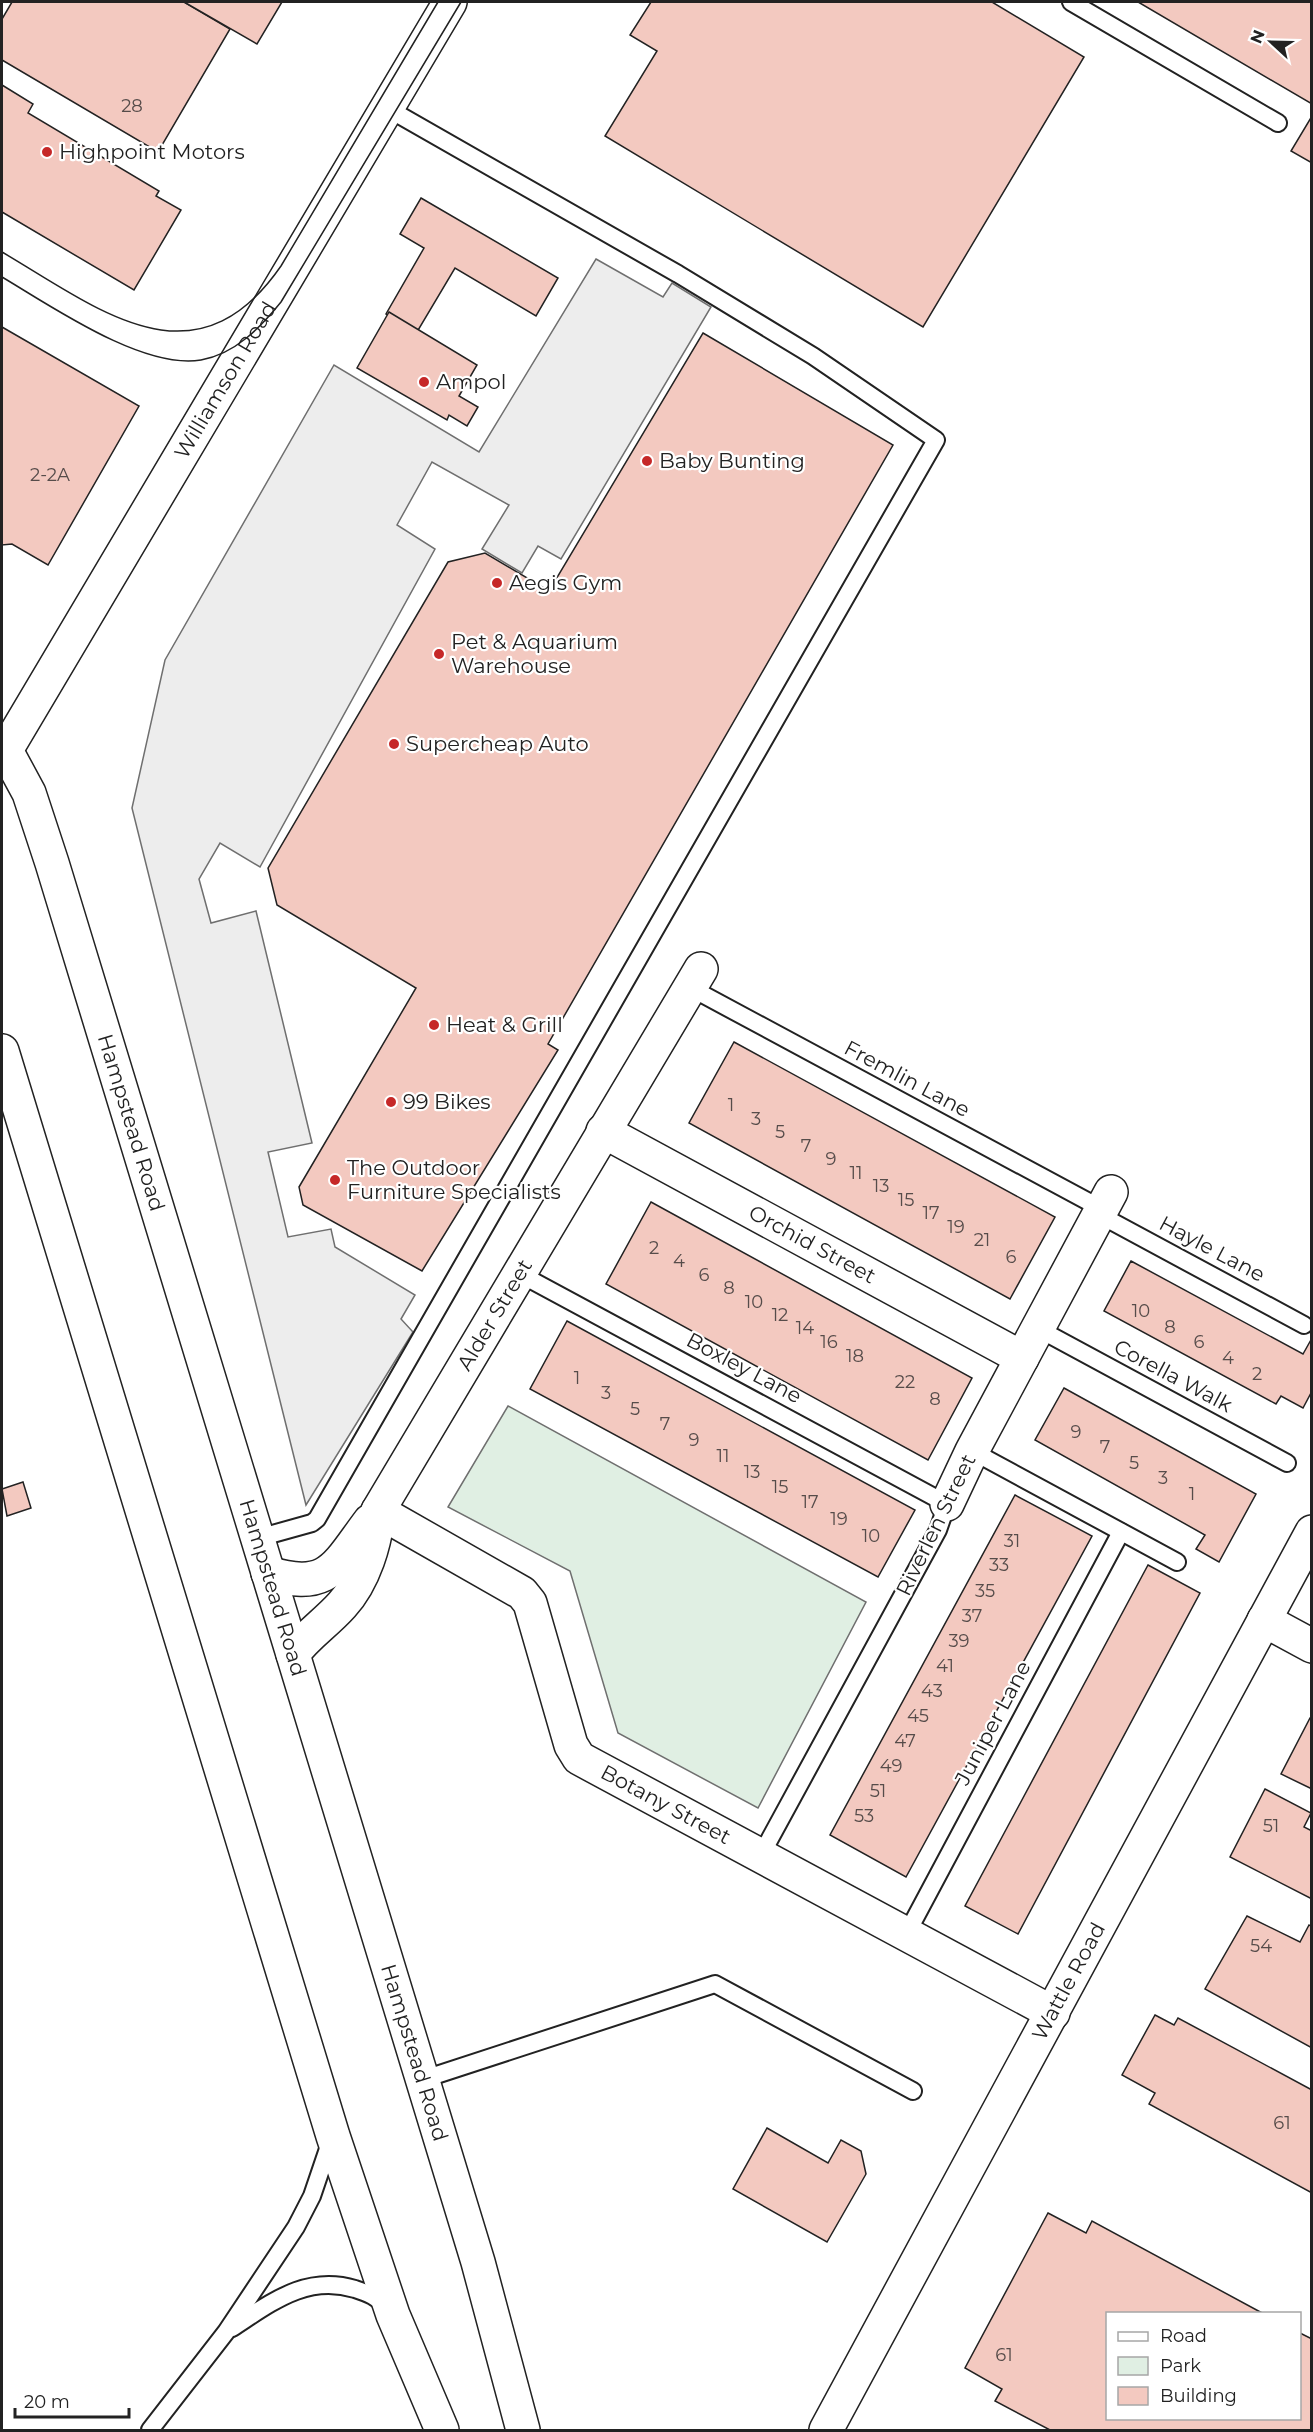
<svg xmlns="http://www.w3.org/2000/svg" width="1313" height="2432" viewBox="0 0 1313 2432" font-family="Montserrat,sans-serif">
<rect width="100%" height="100%" fill="#fff"/>
<path fill="#e0efe3" stroke="#6f6f6f" stroke-width="1.5" d="M 508,1406 L 866,1602 L 758,1808 L 618,1733 L 570,1571 L 448,1507 Z"/>
<path fill="#ededed" stroke="#6f6f6f" stroke-width="1.5" d="M 596,259 L 663,297 L 672,283 L 711,307 L 561,559 L 538,546 L 522,573 L 482,549 L 509,505 L 432,462 L 397,525 L 435,549 L 260,867 L 220,843 L 199,879 L 211,923 L 256,911 L 312,1143 L 268,1152 L 288,1237 L 331,1229 L 335,1247 L 415,1295 L 401,1319 L 413,1332 L 306,1505 L 132,808 L 165,660 L 334,365 L 479,452 Z"/>
<g fill="#f3c9c0" stroke="#222" stroke-width="1.5">
<path d="M 12,2 L 184,2 L 230,29 L 158,152 L 2,60 L 2,19 Z"/>
<path d="M 184,2 L 282,2 L 257,44 Z"/>
<path d="M 651,2 L 992,2 L 1084,57 L 923,327 L 605,136 L 657,51 L 630,35 Z"/>
<path d="M 1138,2 L 1312,2 L 1312,104 Z"/>
<path d="M 2,85 L 33,104 L 28,113 L 159,191 L 156,196 L 181,210 L 134,290 L 2,212 Z"/>
<path d="M 1312,116 L 1312,163 L 1291,151 Z"/>
<path d="M 421,198 L 558,278 L 536,316 L 455,268 L 417,332 L 386,314 L 424,248 L 400,234 Z"/>
<path d="M 389,312 L 477,365 L 459,396 L 478,407 L 467,426 L 449,415 L 447,420 L 357,368 Z"/>
<path d="M 2,327 L 139,406 L 48,565 L 12,544 L 2,545 Z"/>
<path d="M 703,333 L 893,445 L 548,1044 L 558,1050 L 422,1271 L 303,1205 L 299,1187 L 416,988 L 277,905 L 268,868 L 448,562 L 485,553 L 549,591 Z"/>
<path d="M 734,1042 L 1055,1217 L 1010,1299 L 689,1123 Z"/>
<path d="M 651,1202 L 972,1378 L 928,1460 L 606,1284 Z"/>
<path d="M 1131,1261 L 1303,1354 L 1312,1338 L 1312,1391 L 1303,1408 L 1281,1396 L 1276,1404 L 1104,1311 Z"/>
<path d="M 567,1321 L 915,1510 L 878,1577 L 530,1389 Z"/>
<path d="M 1064,1388 L 1256,1494 L 1219,1562 L 1196,1549 L 1205,1535 L 1035,1440 Z"/>
<path d="M 23,1482 L 31,1508 L 7,1516 L 2,1489 Z"/>
<path d="M 1015,1495 L 1092,1536 L 906,1877 L 830,1835 Z"/>
<path d="M 1148,1565 L 1200,1593 L 1018,1934 L 965,1906 Z"/>
<path d="M 1310,1718 L 1312,1718 L 1312,1789 L 1281,1774 Z"/>
<path d="M 1265,1789 L 1311,1813 L 1304,1827 L 1312,1831 L 1312,1899 L 1230,1857 Z"/>
<path d="M 1247,1916 L 1300,1942 L 1309,1925 L 1312,1927 L 1312,2048 L 1205,1989 Z"/>
<path d="M 1155,2015 L 1174,2025 L 1178,2018 L 1312,2090 L 1312,2193 L 1149,2104 L 1155,2093 L 1122,2075 Z"/>
<path d="M 767,2128 L 828,2163 L 841,2140 L 861,2151 L 866,2174 L 827,2242 L 733,2189 Z"/>
<path d="M 1048,2213 L 1086,2233 L 1092,2221 L 1264,2314 L 1108,2314 L 1108,2418 L 1300,2418 L 1300,2333 L 1312,2339 L 1312,2430 L 1050,2430 L 995,2401 L 1002,2389 L 965,2368 Z"/>
</g>
<g fill="none" stroke-linecap="round" stroke-linejoin="round">
<defs>
<g id="service">
<path d="M 1071,2 L 1278,123"/>
<path d="M 691,988 L 1102,1209"/>
<path d="M 1098,1214 L 1304,1325"/>
<path d="M 518,1273 L 947,1504 L 938,1530 L 760,1857"/>
<path d="M 1037,1328 L 1287,1463"/>
<path d="M 972,1451 L 1177,1562"/>
<path d="M 258,1538 L 312,1523 L 317,1519 L 936,440 L 813,356 L 678,274 L 387,108"/>
<path d="M 906,1935 L 1121,1532"/>
<path d="M 421,2080 L 715,1984 L 913,2091"/>
<path d="M 232,2328 C 271,2303 306,2274 355,2289 C 367,2293 378,2297 386,2307"/>
<path d="M 150,2430 L 226,2332 L 296,2227 L 312,2196 L 331,2140"/>
</g>
<g id="minor">
<path id="s1" d="M 603,1131 L 1022,1358"/>
<path d="M 947,1504 L 972,1451 L 1111,1192"/>
<path id="s2" d="M 378,1511 L 522,1593 L 530,1603 L 571,1745 L 579,1758 L 1053,2013"/>
<path d="M 268,1573 C 329,1592 336,1566 370,1521"/>
<path d="M 1264,1620 L 1312,1646"/>
<path id="s3" d="M 293,1654 C 307,1635 326,1623 342,1605 C 364,1581 376,1542 378,1511 L 701,969"/>
<path id="s4" d="M 826,2430 L 1312,1532"/>
</g>
<g id="tertiary">
<path id="s5" d="M 6,750 L 450,2"/>
</g>
<g id="primary">
<path id="s6" d="M 2,743 L 29,793 L 52,863 L 478,2262 L 523,2430"/>
<path d="M 2,1051 L 333,2136 L 393,2315 L 442,2430"/>
</g>
</defs>
<use href="#service" stroke="#222" stroke-width="20"/>
<use href="#minor" stroke="#222" stroke-width="36"/>
<use href="#tertiary" stroke="#222" stroke-width="36"/>
<use href="#primary" stroke="#222" stroke-width="36"/>
<use href="#service" stroke="#fff" stroke-width="16"/>
<use href="#minor" stroke="#fff" stroke-width="33"/>
<use href="#tertiary" stroke="#fff" stroke-width="33"/>
<use href="#primary" stroke="#fff" stroke-width="33"/>
<g stroke="#222" stroke-width="1.5">
<path d="M 2,252 C 99,309 195,390 281,266 L 438,2"/>
<path d="M 2,277 C 51,306 143,370 201,360 C 235,354 260,328 281,302 L 461,2"/>
</g>
</g>
<g fill="#c62828" stroke="#fff" stroke-width="2">
<circle cx="47" cy="152" r="6"/>
<circle cx="424" cy="382" r="6"/>
<circle cx="647" cy="461" r="6"/>
<circle cx="497" cy="583" r="6"/>
<circle cx="439" cy="654" r="6"/>
<circle cx="394" cy="744" r="6"/>
<circle cx="434" cy="1025" r="6"/>
<circle cx="391" cy="1102" r="6"/>
<circle cx="335" cy="1180" r="6"/>
</g>
<g text-anchor="middle" stroke-width="4.5" stroke-linejoin="round" paint-order="stroke">
<g font-size="18" fill="#564c4a">
<text x="132" y="112">28</text>
<text x="50" y="481">2-2A</text>
<text x="731" y="1111">1</text>
<text x="756" y="1125">3</text>
<text x="780" y="1138">5</text>
<text x="806" y="1152">7</text>
<text x="831" y="1165">9</text>
<text x="856" y="1179">11</text>
<text x="881" y="1192">13</text>
<text x="906" y="1206">15</text>
<text x="931" y="1219">17</text>
<text x="956" y="1233">19</text>
<text x="982" y="1246">21</text>
<text x="654" y="1254">2</text>
<text x="1011" y="1263">6</text>
<text x="679" y="1267">4</text>
<text x="704" y="1281">6</text>
<text x="729" y="1294">8</text>
<text x="754" y="1308">10</text>
<text x="1141" y="1317">10</text>
<text x="780" y="1321">12</text>
<text x="1170" y="1333">8</text>
<text x="805" y="1334">14</text>
<text x="829" y="1348">16</text>
<text x="1199" y="1348">6</text>
<text x="855" y="1362">18</text>
<text x="1228" y="1364">4</text>
<text x="1257" y="1380">2</text>
<text x="577" y="1384">1</text>
<text x="905" y="1388">22</text>
<text x="606" y="1399">3</text>
<text x="935" y="1405">8</text>
<text x="635" y="1415">5</text>
<text x="665" y="1430">7</text>
<text x="1076" y="1438">9</text>
<text x="694" y="1446">9</text>
<text x="1105" y="1453">7</text>
<text x="723" y="1462">11</text>
<text x="1134" y="1469">5</text>
<text x="752" y="1478">13</text>
<text x="1163" y="1484">3</text>
<text x="780" y="1493">15</text>
<text x="1192" y="1500">1</text>
<text x="810" y="1508">17</text>
<text x="839" y="1525">19</text>
<text x="871" y="1542">10</text>
<text x="1012" y="1547">31</text>
<text x="999" y="1571">33</text>
<text x="985" y="1597">35</text>
<text x="972" y="1622">37</text>
<text x="959" y="1647">39</text>
<text x="945" y="1672">41</text>
<text x="932" y="1697">43</text>
<text x="918" y="1722">45</text>
<text x="905" y="1747">47</text>
<text x="891" y="1772">49</text>
<text x="878" y="1797">51</text>
<text x="864" y="1822">53</text>
<text x="1271" y="1832">51</text>
<text x="1261" y="1952">54</text>
<text x="1282" y="2129">61</text>
<text x="1004" y="2361">61</text>
</g>
<g font-size="21" fill="#222" stroke="#fff" text-anchor="start">
<text x="59" y="159">Highpoint Motors</text>
<text x="436" y="389">Ampol</text>
<text x="659" y="468">Baby Bunting</text>
<text x="509" y="590">Aegis Gym</text>
<text x="451" y="649">Pet &amp; Aquarium<tspan x="451" dy="24">Warehouse</tspan></text>
<text x="406" y="751">Supercheap Auto</text>
<text x="446" y="1032">Heat &amp; Grill</text>
<text x="403" y="1109">99 Bikes</text>
<text x="347" y="1175">The Outdoor<tspan x="347" dy="24">Furniture Specialists</tspan></text>
</g>
<g font-size="21" fill="#222" stroke="#fff">
<text dy="7" stroke="none"><textPath href="#s5" startOffset="430">Williamson Road</textPath></text>
<text transform="translate(907 1079) rotate(28)" y="7">Fremlin Lane</text>
<text dy="7" stroke="none"><textPath href="#s6" startOffset="402">Hampstead Road</textPath></text>
<text dy="7" stroke="none"><textPath href="#s1" startOffset="238">Orchid Street</textPath></text>
<text transform="translate(1212 1249) rotate(28)" y="7">Hayle Lane</text>
<text dy="7" stroke="none"><textPath href="#s3" startOffset="400">Alder Street</textPath></text>
<text transform="translate(744 1368) rotate(28)" y="7">Boxley Lane</text>
<text transform="translate(1173 1376) rotate(28)" y="7">Corella Walk</text>
<text transform="translate(936 1525) rotate(-64)" y="7">Riverlen Street</text>
<text dy="7" stroke="none"><textPath href="#s6" startOffset="888">Hampstead Road</textPath></text>
<text transform="translate(993 1723) rotate(-62)" y="7">Juniper Lane</text>
<text dy="7" stroke="none"><textPath href="#s2" startOffset="440">Botany Street</textPath></text>
<text dy="7" stroke="none"><textPath href="#s4" startOffset="510">Wattle Road</textPath></text>
<text dy="7" stroke="none"><textPath href="#s6" startOffset="1374">Hampstead Road</textPath></text>
</g>
</g>
<rect width="1313" height="2432" fill="none" stroke="#222222" stroke-width="6"/>
<rect x="1106" y="2312" width="195" height="108" fill="#ffffff" stroke="#a7a7a7" stroke-width="1.5"/>
<rect x="1118" y="2332" width="30" height="9" fill="#ffffff" stroke="#a7a7a7" stroke-width="1.5"/>
<text x="1160" y="2342" font-size="18" fill="#222222">Road</text>
<rect x="1118" y="2357" width="30" height="18" fill="#e0efe3" stroke="#a7a7a7" stroke-width="1.5"/>
<text x="1160" y="2372" font-size="18" fill="#222222">Park</text>
<rect x="1118" y="2387" width="30" height="18" fill="#f3c9c0" stroke="#a7a7a7" stroke-width="1.5"/>
<text x="1160" y="2402" font-size="18" fill="#222222">Building</text>
<g transform="translate(1271 42) rotate(292)" stroke="#ffffff" stroke-width="4.5" paint-order="stroke">
<path d="M0-4.5L10 22L0 15L-10 22Z" fill="#222222"/>
<text y="-9" font-size="16" font-weight="bold" text-anchor="middle" fill="#222222">N</text>
</g>
<path d="M15 2408v9h114v-9" fill="none" stroke="#222222" stroke-width="3"/>
<text x="24" y="2408" font-size="18" fill="#222222" stroke="#ffffff" stroke-width="4.5" paint-order="stroke">20 m</text>
</svg>
